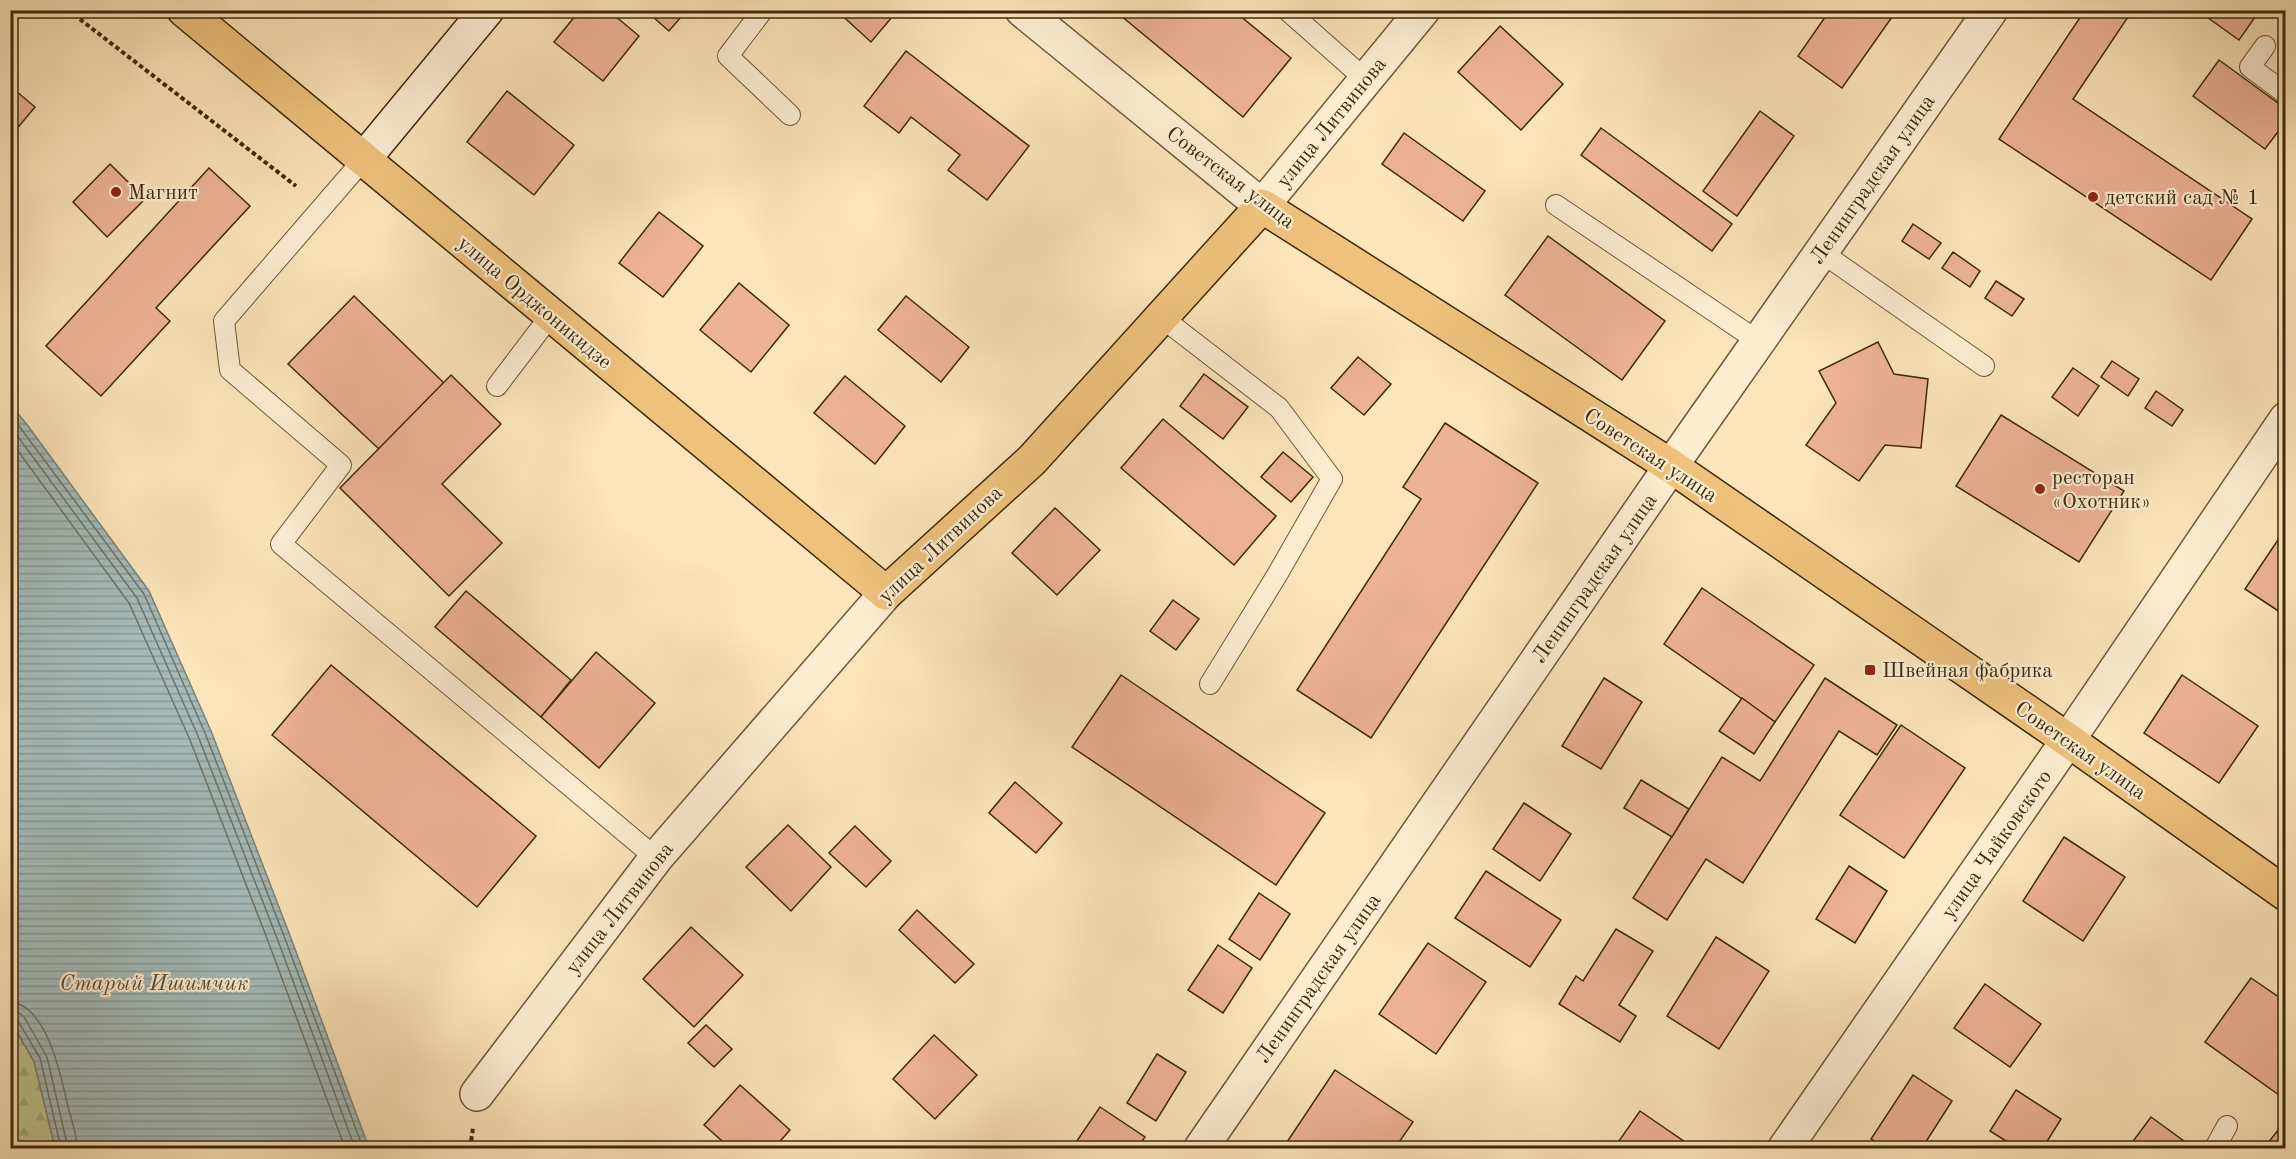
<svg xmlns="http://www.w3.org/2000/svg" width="2296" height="1159" viewBox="0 0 2296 1159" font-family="'Old Standard TT',serif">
<defs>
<pattern id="forest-firs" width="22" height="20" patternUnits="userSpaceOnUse" patternTransform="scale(1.5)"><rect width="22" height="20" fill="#c0c48f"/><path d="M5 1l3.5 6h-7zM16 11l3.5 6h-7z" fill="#a6a87a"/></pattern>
<pattern id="water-rules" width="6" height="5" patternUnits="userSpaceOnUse" patternTransform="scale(1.5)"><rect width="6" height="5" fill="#a4bcbb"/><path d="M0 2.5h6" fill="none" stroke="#879996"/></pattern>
</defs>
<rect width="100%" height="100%" fill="#fce5ba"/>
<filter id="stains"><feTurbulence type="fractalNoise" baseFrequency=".00333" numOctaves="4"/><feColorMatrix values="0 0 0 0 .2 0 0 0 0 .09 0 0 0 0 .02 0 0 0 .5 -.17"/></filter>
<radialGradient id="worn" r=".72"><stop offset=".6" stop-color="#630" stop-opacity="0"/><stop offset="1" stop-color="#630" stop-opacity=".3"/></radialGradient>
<path fill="url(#forest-firs)" stroke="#7e764d" stroke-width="1.5" d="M 10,1021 L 34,1061 L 55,1148 L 11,1148 Z"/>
<path fill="url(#water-rules)" stroke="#7b8175" stroke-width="1.5" d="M 11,405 L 28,426 L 149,591 L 211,731 L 289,933 L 369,1148 L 55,1148 L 34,1061 L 11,1021 Z"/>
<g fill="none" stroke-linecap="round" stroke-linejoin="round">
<g stroke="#707263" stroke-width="1.5">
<path d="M 10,414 L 144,594 L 205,733 L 284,936 L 363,1148"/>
<path d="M 10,426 L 137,598 L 198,736 L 277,938 L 355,1148"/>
<path d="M 10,440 L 129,603 L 190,740 L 268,941 L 345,1148"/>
<path d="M 10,1002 C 47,1004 62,1079 68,1107 C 72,1121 77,1135 77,1148"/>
<path d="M 10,1011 L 18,1012 L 24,1017 L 47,1057 L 68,1148"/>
<path d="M 10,1019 L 18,1021 L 40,1058 L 61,1148"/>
</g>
</g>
<g fill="#edb396" stroke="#3d290b" stroke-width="1.5">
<path d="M 580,10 L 608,10 L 639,36 L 603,81 L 554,42 Z"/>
<path d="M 645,10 L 687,10 L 669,31 Z"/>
<path d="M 836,10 L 898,10 L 871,42 Z"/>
<path d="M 1114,10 L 1233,10 L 1291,58 L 1243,117 Z"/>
<path d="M 1830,10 L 1897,10 L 1842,88 L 1798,56 Z"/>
<path d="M 2085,10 L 2119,10 L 2128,17 L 2073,99 L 2252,219 L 2211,280 L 1999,139 Z"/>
<path d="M 2207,10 L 2260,10 L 2239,40 L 2204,15 Z"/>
<path d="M 1500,26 L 1563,84 L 1521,130 L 1458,72 Z"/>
<path d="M 906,51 L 1029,146 L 987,200 L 948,170 L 960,155 L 911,117 L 899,133 L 864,106 Z"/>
<path d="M 2219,60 L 2286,109 L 2286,121 L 2265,149 L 2193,96 Z"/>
<path d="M 10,86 L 35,107 L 10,137 Z"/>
<path d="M 507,91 L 574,145 L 534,195 L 467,142 Z"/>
<path d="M 1760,111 L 1794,136 L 1737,216 L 1703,191 Z"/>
<path d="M 1601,128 L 1732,224 L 1712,251 L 1581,155 Z"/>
<path d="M 1404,133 L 1485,191 L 1463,221 L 1382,164 Z"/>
<path d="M 110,164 L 145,199 L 107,237 L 73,202 Z"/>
<path d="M 209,168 L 250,206 L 156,308 L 170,321 L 101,396 L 46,346 Z"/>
<path d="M 659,212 L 703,246 L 663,297 L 619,263 Z"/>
<path d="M 1913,224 L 1941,243 L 1929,259 L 1902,241 Z"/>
<path d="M 1548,236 L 1665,321 L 1622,380 L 1505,295 Z"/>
<path d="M 1953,252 L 1980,271 L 1970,287 L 1942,268 Z"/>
<path d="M 1996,281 L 2024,299 L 2012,316 L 1985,298 Z"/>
<path d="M 739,283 L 789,325 L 751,372 L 700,330 Z"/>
<path d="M 354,296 L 444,383 L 379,449 L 288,364 Z"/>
<path d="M 906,296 L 969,347 L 941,382 L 878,330 Z"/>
<path d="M 1878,342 L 1894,374 L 1928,379 L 1921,448 L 1885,445 L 1859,481 L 1806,445 L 1836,403 L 1819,371 Z"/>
<path d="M 1358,357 L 1391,384 L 1364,415 L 1331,388 Z"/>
<path d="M 2112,361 L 2139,379 L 2128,396 L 2101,377 Z"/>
<path d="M 2073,368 L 2099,386 L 2078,416 L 2052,397 Z"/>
<path d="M 1204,374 L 1248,407 L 1223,439 L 1180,406 Z"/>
<path d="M 451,375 L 501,424 L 442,484 L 502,543 L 449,596 L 340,488 Z"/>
<path d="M 845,376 L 905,426 L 875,464 L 814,413 Z"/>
<path d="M 2156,391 L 2183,410 L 2172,426 L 2145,408 Z"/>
<path d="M 2001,415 L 2124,491 L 2079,562 L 1956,486 Z"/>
<path d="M 1163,419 L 1276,516 L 1234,565 L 1121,468 Z"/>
<path d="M 1445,423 L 1538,483 L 1371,738 L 1297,690 L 1421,499 L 1403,487 Z"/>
<path d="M 1283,452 L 1313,477 L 1291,502 L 1261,477 Z"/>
<path d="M 1055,508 L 1100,550 L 1057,595 L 1012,553 Z"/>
<path d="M 2286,528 L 2286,616 L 2245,589 Z"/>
<path d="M 1702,588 L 1814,665 L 1775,722 L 1664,644 Z"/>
<path d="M 466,591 L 571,680 L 541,717 L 435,627 Z"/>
<path d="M 1173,600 L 1199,619 L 1176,650 L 1150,631 Z"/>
<path d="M 596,652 L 655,703 L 599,768 L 541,717 Z"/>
<path d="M 331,665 L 536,836 L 477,907 L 272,735 Z"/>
<path d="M 1121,675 L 1325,813 L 1276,885 L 1072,747 Z"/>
<path d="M 2182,675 L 2258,726 L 2219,783 L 2144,733 Z"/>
<path d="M 1604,678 L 1642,702 L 1601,769 L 1562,746 Z"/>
<path d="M 1825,678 L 1897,725 L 1877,755 L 1839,731 L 1743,883 L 1706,859 L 1667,920 L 1633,898 L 1722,757 L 1760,781 Z"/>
<path d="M 1742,698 L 1775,722 L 1754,754 L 1719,731 Z"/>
<path d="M 1901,725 L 1965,768 L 1904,858 L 1840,815 Z"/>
<path d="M 1641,780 L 1689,809 L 1672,837 L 1624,808 Z"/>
<path d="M 1015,782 L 1062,823 L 1036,853 L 989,813 Z"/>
<path d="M 1524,803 L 1571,834 L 1540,881 L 1493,849 Z"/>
<path d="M 788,825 L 831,867 L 791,911 L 746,867 Z"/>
<path d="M 855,826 L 891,861 L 866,887 L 829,853 Z"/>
<path d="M 2064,837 L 2125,877 L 2083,941 L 2023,901 Z"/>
<path d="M 1849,866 L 1887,891 L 1855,943 L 1816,919 Z"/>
<path d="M 1486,871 L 1561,920 L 1530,967 L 1455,918 Z"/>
<path d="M 1259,893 L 1290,914 L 1260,960 L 1229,939 Z"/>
<path d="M 917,910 L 974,964 L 955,983 L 899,930 Z"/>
<path d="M 691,927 L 743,975 L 694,1027 L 643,979 Z"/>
<path d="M 1616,929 L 1653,951 L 1619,1005 L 1636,1016 L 1620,1042 L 1559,1004 L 1576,976 L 1583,981 Z"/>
<path d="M 1716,937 L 1769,971 L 1719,1049 L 1667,1016 Z"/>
<path d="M 1428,943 L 1486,982 L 1436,1054 L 1379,1014 Z"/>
<path d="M 1218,945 L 1252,968 L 1223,1013 L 1188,990 Z"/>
<path d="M 2251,978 L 2286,1002 L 2286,1100 L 2205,1042 Z"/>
<path d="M 1985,984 L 2041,1024 L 2010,1067 L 1954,1028 Z"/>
<path d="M 706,1025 L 732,1049 L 714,1067 L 688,1043 Z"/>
<path d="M 934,1035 L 977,1075 L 935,1119 L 893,1079 Z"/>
<path d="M 1157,1054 L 1186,1072 L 1156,1121 L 1127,1103 Z"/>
<path d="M 1335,1070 L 1413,1122 L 1395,1148 L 1297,1148 L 1287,1142 Z"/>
<path d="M 1913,1075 L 1952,1101 L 1922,1148 L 1885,1148 L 1871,1139 Z"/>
<path d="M 740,1085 L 790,1130 L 774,1148 L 730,1148 L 704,1125 Z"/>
<path d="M 2016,1090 L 2061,1119 L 2043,1148 L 2017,1148 L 1990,1131 Z"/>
<path d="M 1100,1107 L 1145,1137 L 1137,1148 L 1072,1148 Z"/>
<path d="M 1640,1111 L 1685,1142 L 1680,1148 L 1614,1148 Z"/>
<path d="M 2151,1117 L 2188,1144 L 2185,1148 L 2128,1148 Z"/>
<path d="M 2286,1120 L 2286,1148 L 2264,1148 Z"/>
</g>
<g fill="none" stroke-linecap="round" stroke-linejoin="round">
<defs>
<g id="service">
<path d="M 763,10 L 728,56 L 790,115"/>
<path d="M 1287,10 L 1366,80"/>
<path d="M 2265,46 L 2250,67 L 2286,94"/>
<path d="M 363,160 L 224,321 L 230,370 L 341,465 L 281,544 L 656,858"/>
<path d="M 1556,205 L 1758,341"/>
<path d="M 1821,252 L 1984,366"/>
<path d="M 1161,317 L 1279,408 L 1332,479 L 1277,575 L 1210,684"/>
<path d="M 497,386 L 551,315"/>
<path d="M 2215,1148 L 2227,1126"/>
</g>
<g id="minor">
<path d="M 1022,10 L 1262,206 L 1423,10"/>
<path d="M 477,1094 L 656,858 L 886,593"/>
<path d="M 1201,1148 L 1671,466 L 1991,10"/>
<path d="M 1785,1148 L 2068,740 L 2286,419"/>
</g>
<path id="secondary" d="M 363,160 L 487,10"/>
<path id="primary" d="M 184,10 L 886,593 L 1032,460 L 1262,206 L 1671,466 L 2068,740 L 2286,894"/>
</defs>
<use href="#service" stroke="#6d5837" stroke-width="22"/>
<use href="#minor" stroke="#6d5837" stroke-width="36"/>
<use href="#secondary" stroke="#3d290b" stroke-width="36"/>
<use href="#primary" stroke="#3d290b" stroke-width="36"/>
<g stroke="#3d290b" stroke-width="4" stroke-dasharray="4.5 3" stroke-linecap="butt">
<path d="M 68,10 L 296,186"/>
<path d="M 470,1148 L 473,1128"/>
</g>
<use href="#service" stroke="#fdeed2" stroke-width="20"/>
<use href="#minor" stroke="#fdeed2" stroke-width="33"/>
<use href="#secondary" stroke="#fdeed2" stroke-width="33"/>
<use href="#primary" stroke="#eec27d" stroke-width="33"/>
</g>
<g fill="#8f2418" stroke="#fdeed2" stroke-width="2">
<circle cx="116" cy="192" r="6"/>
<circle cx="2093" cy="197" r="6"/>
<circle cx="2040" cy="489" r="6"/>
<rect x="1864" y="664" width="12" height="12" rx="3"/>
</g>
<g text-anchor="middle" stroke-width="4.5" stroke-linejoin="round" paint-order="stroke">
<g font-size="21" fill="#3d290b" stroke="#fdeed2">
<text transform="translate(1331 122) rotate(-51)" y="7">улица Литвинова</text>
<text transform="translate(1231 177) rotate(37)" y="7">Советская улица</text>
<text transform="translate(1872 179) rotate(-55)" y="7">Ленинградская улица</text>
<text transform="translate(535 302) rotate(40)" y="7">улица Орджоникидзе</text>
<text transform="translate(1651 455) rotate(33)" y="7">Советская улица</text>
<text transform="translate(940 544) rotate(-43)" y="7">улица Литвинова</text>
<text transform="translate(1594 578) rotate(-55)" y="7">Ленинградская улица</text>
<text transform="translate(2081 750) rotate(35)" y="7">Советская улица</text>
<text transform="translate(1996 844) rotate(-55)" y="7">улица Чайковского</text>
<text transform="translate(619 908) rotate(-52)" y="7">улица Литвинова</text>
<text transform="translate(1318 978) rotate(-55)" y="7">Ленинградская улица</text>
</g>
<g font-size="21" fill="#3d290b" stroke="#fdeed2" text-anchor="start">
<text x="128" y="199">Магнит</text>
<text x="2105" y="204">детский сад № 1</text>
<text x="2052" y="484">ресторан<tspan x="2052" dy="24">«Охотник»</tspan></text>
<text x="1882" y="677">Швейная фабрика</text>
</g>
<g font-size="22" font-style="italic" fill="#574e37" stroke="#fdeed2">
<text x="154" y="990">Старый Ишимчик</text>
</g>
</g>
<rect width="2296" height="1159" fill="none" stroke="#fce5ba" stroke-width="36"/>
<rect x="12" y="12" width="2272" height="1135" fill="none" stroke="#3d290b" stroke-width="3"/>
<rect x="18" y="18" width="2260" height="1123" fill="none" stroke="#3d290b" stroke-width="1.5"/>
<rect width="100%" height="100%" filter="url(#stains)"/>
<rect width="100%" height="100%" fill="url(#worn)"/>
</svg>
